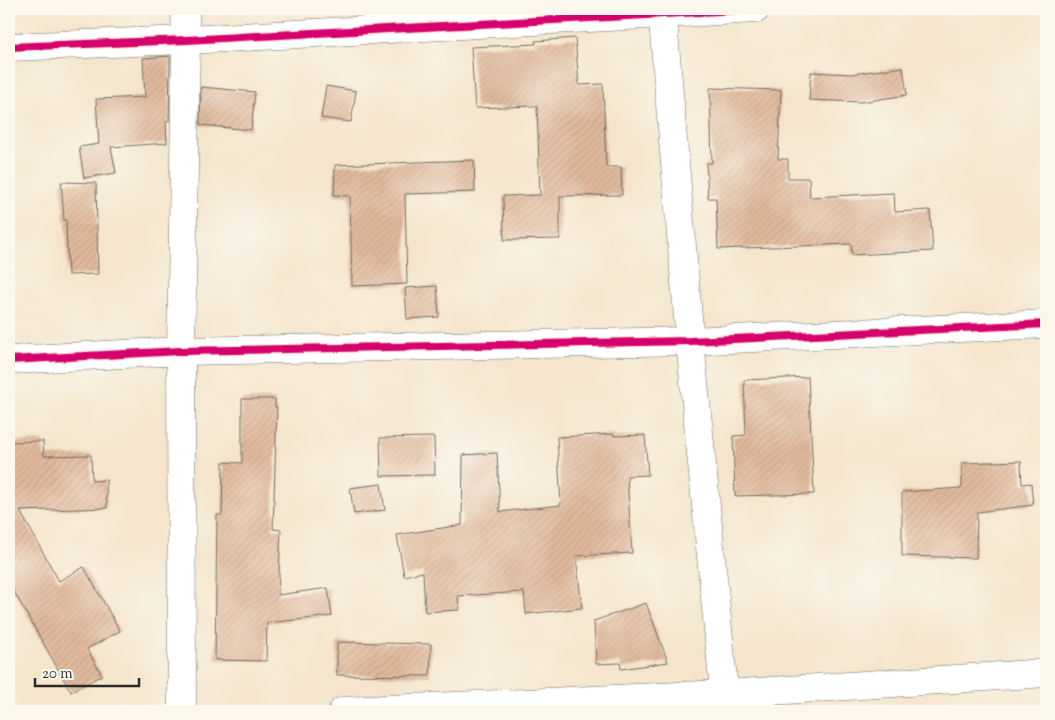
<svg xmlns="http://www.w3.org/2000/svg" width="1055" height="720" viewBox="0 0 1055 720" font-family="'Sorts Mill Goudy',serif">
<defs>
<pattern id="building-hatch" width="6" height="6" patternUnits="userSpaceOnUse" patternTransform="scale(1.25)"><rect width="6" height="6" fill="#e2ba9d"/><path d="M-1 1l2-2M0 6l6-6M5 7l2-2" fill="none" stroke="#c2a087"/></pattern>
</defs>
<rect width="100%" height="100%" fill="#fbf7ec"/>
<filter id="ink" filterUnits="userSpaceOnUse"><feTurbulence type="fractalNoise" baseFrequency=".02" numOctaves="2"/><feDisplacementMap in="SourceGraphic" scale="10" xChannelSelector="R" yChannelSelector="G"/><feConvolveMatrix kernelMatrix="1 2 1 2 8 2 1 2 1" color-interpolation-filters="sRGB"/></filter>
<filter id="wash" filterUnits="userSpaceOnUse"><feTurbulence type="fractalNoise" baseFrequency=".0096" numOctaves="4" result="noise"/><feDisplacementMap in="SourceGraphic" scale="20" xChannelSelector="R" yChannelSelector="G"/><feGaussianBlur stdDeviation="1.12" result="paint"/><feColorMatrix in="noise" values="0 0 0 0 0 0 0 0 0 0 0 0 0 0 0 0 0 1.4 0 .05"/><feComposite in="paint" operator="in"/></filter>
<g filter="url(#wash)">
<rect width="100%" height="100%" fill="#f4e5cc"/>
<g id="blocks">
<g fill="url(#building-hatch)">
<path d="M 575,38 L 579,85 L 603,84 L 606,167 L 621,167 L 622,195 L 560,196 L 560,239 L 504,240 L 503,196 L 540,195 L 537,106 L 475,108 L 471,47 L 536,44 L 535,41 Z"/>
<path d="M 170,56 L 169,121 L 166,121 L 167,143 L 111,147 L 116,173 L 84,178 L 79,147 L 99,144 L 96,99 L 145,97 L 143,58 Z"/>
<path d="M 903,67 L 907,95 L 861,102 L 809,100 L 811,72 L 851,74 Z"/>
<path d="M 326,86 L 356,91 L 351,122 L 321,118 Z"/>
<path d="M 201,87 L 255,92 L 251,130 L 200,125 Z"/>
<path d="M 710,88 L 781,90 L 778,159 L 788,159 L 788,178 L 809,178 L 810,197 L 894,193 L 895,212 L 930,210 L 933,251 L 852,255 L 851,244 L 718,249 L 716,198 L 708,198 L 706,163 L 712,163 Z"/>
<path d="M 474,160 L 475,192 L 405,194 L 407,284 L 352,286 L 350,196 L 334,195 L 335,165 Z"/>
<path d="M 61,182 L 96,183 L 98,274 L 68,275 L 66,220 L 64,220 Z"/>
<path d="M 437,286 L 439,317 L 407,319 L 405,288 Z"/>
<path d="M 808,377 L 814,494 L 735,496 L 733,436 L 746,435 L 744,380 Z"/>
<path d="M 242,399 L 275,399 L 275,407 L 277,407 L 273,529 L 281,530 L 278,595 L 328,588 L 332,616 L 267,623 L 266,661 L 215,660 L 217,515 L 222,515 L 223,462 L 242,463 Z"/>
<path d="M 614,434 L 614,436 L 645,435 L 648,475 L 627,476 L 632,553 L 576,556 L 582,608 L 526,614 L 524,592 L 458,596 L 459,610 L 425,612 L 423,572 L 404,576 L 397,535 L 462,525 L 463,455 L 497,453 L 500,512 L 561,505 L 557,437 Z"/>
<path d="M 434,437 L 435,475 L 381,476 L 380,438 Z"/>
<path d="M 43,441 L 44,456 L 91,455 L 92,481 L 106,480 L 107,508 L 20,511 L 59,581 L 84,567 L 120,631 L 87,649 L 102,675 L 71,692 L 9,583 L 9,442 Z"/>
<path d="M 1021,461 L 1022,484 L 1031,483 L 1033,505 L 977,512 L 976,558 L 902,556 L 902,492 L 962,488 L 962,463 Z"/>
<path d="M 381,484 L 385,510 L 354,514 L 350,488 Z"/>
<path d="M 646,603 L 668,662 L 621,669 L 620,663 L 596,664 L 594,621 Z"/>
<path d="M 337,642 L 431,644 L 430,676 L 337,675 Z"/>
</g>
</g>
</g>
<g filter="url(#ink)">
<use href="#blocks" fill-opacity="0" stroke="#716c63" stroke-width="1"/>
<g fill="none" stroke-linecap="round" stroke-linejoin="round">
<defs>
<g id="street">
<path d="M 662,9 L 690,341 L 726,711"/>
<path d="M 9,47 L 186,40 L 756,9"/>
<path d="M 9,360 L 181,351 L 690,341 L 1046,324"/>
<path d="M 182,711 L 181,351 L 186,40 L 185,9"/>
<path d="M 343,711 L 725,694 L 1046,673"/>
</g>
</defs>
<use href="#street" stroke="#716c63" stroke-width="29"/>
<use href="#street" stroke="#fff" stroke-width="28"/>
<defs>
<g id="cycleway">
<path d="M 9,47 L 186,40 L 756,9"/>
<path d="M 9,360 L 181,351 L 690,341 L 1046,324"/>
</g>
</defs>
<use href="#cycleway" stroke="#fbf7ec" stroke-width="11"/>
<use href="#cycleway" stroke="#d6006c" stroke-width="8"/>
</g>
</g>
<rect width="1055" height="720" fill="none" stroke="#fbf7ec" stroke-width="30"/>
<path d="M35 678v8h104v-8" fill="none" stroke="#2b2b2b" stroke-width="2.5"/>
<text x="42" y="678" font-size="15" fill="#2b2b2b" stroke="#fbf7ec" stroke-width="4" paint-order="stroke">20 m</text>
</svg>
